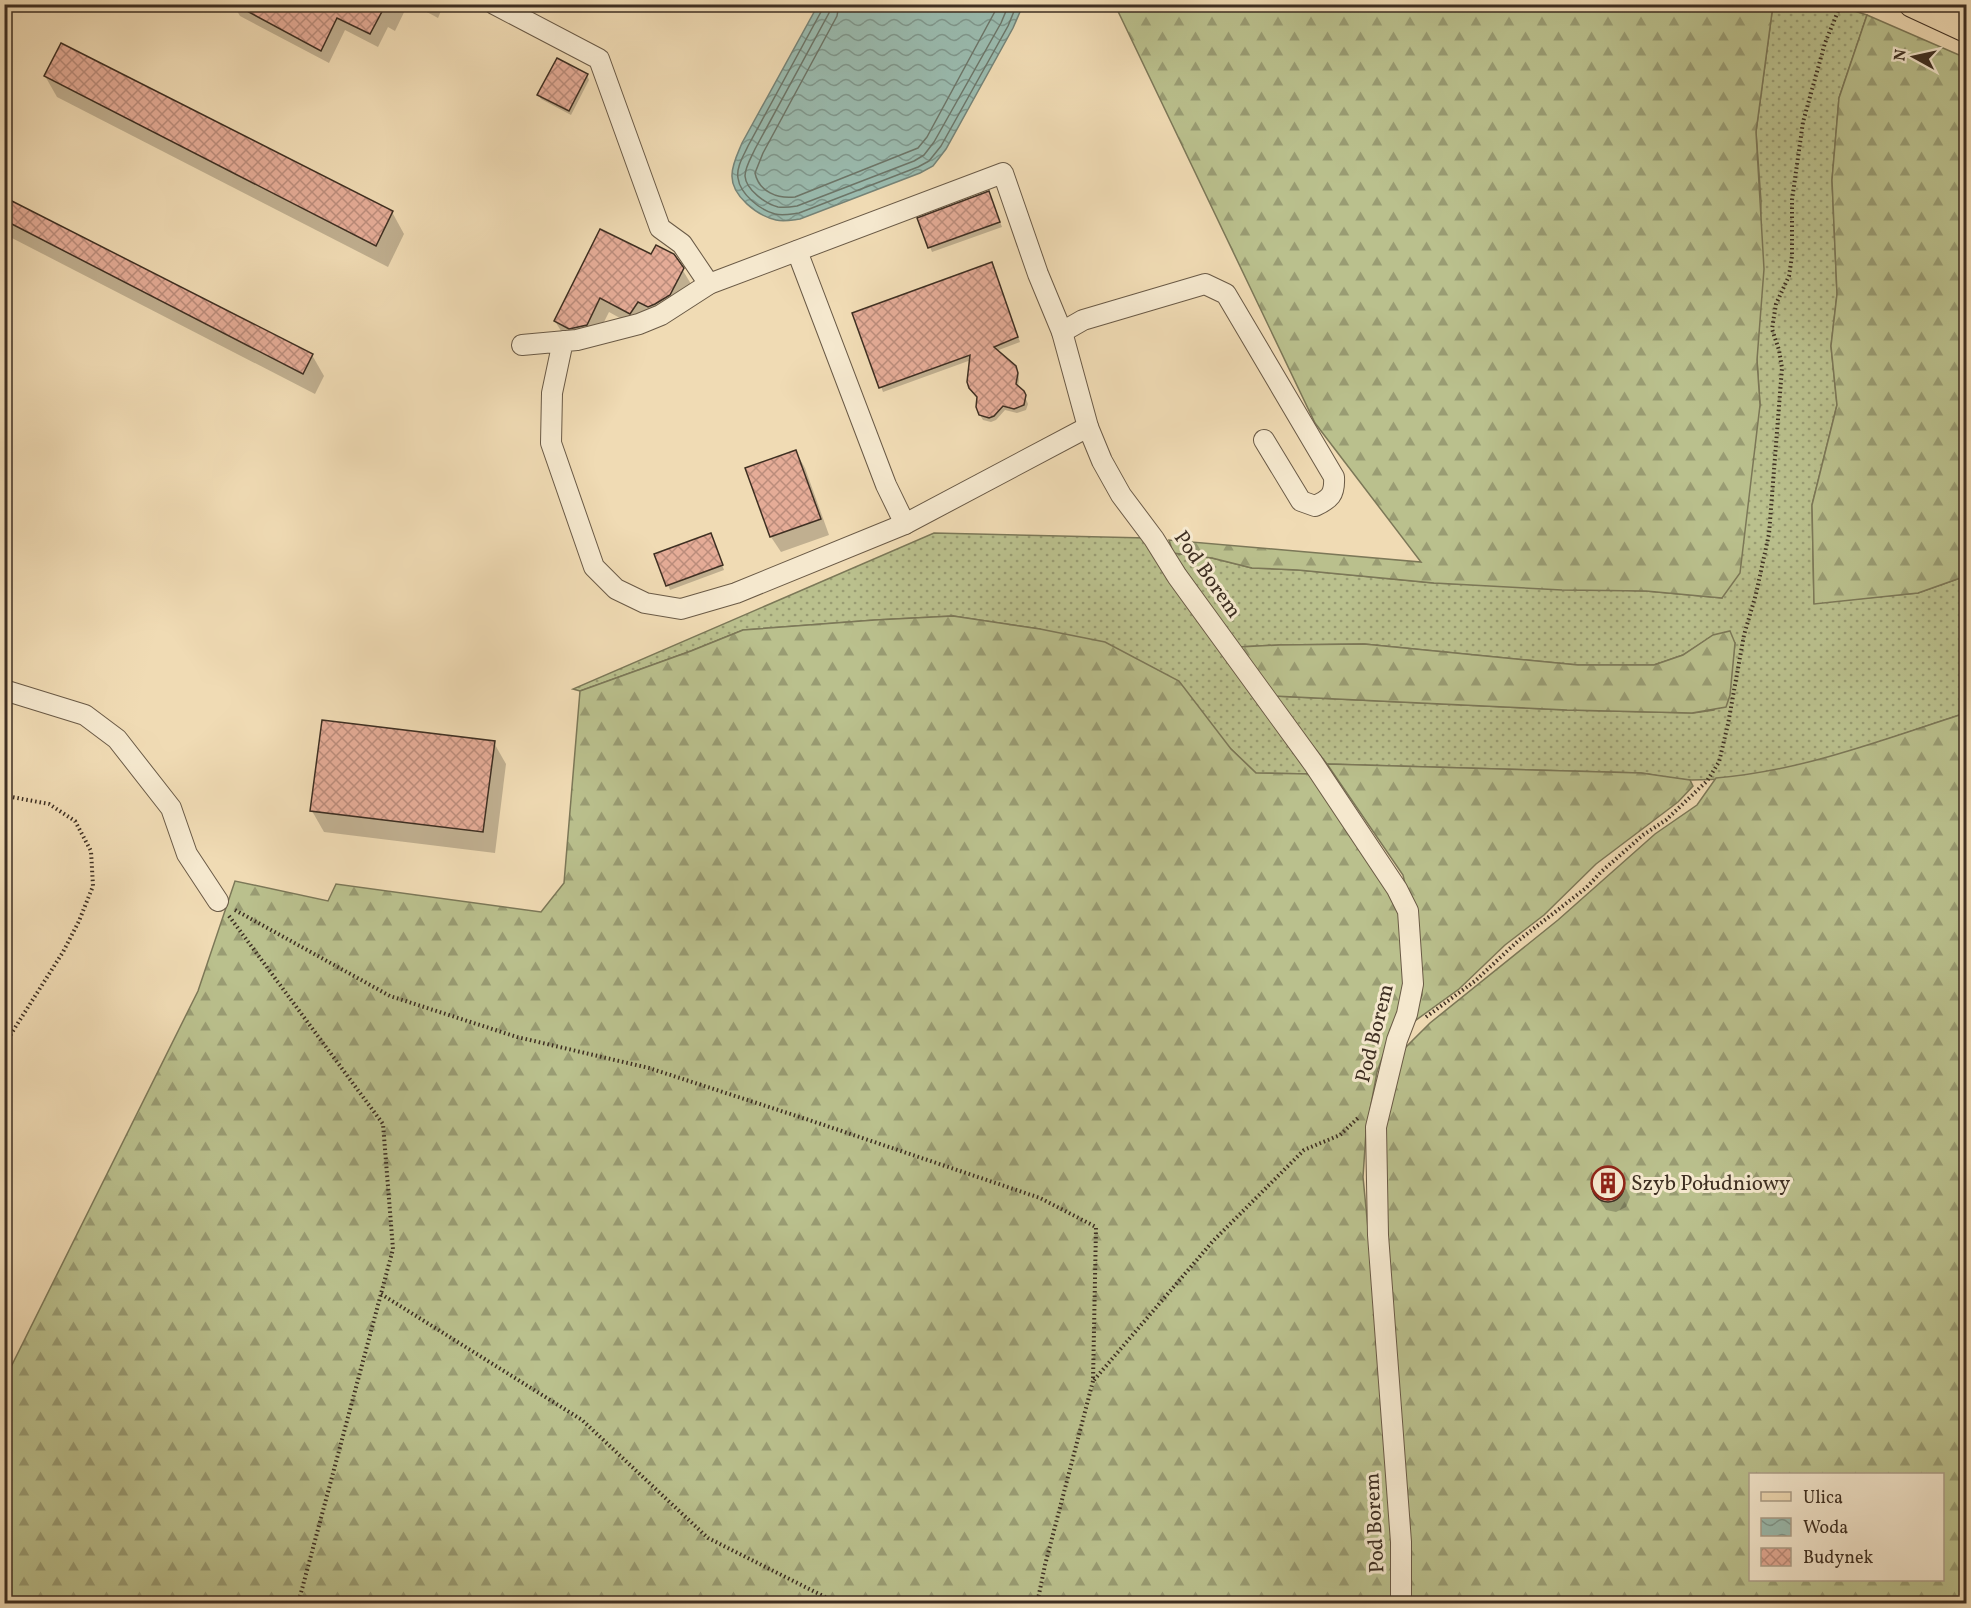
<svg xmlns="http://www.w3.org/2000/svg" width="1971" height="1608" viewBox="0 0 1971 1608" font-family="Vollkorn,serif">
<defs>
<pattern id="grass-dots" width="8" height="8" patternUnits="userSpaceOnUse" patternTransform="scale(1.5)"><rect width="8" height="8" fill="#bac08d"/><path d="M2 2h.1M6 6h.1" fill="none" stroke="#999c73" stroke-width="1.8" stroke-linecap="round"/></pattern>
<pattern id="forest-firs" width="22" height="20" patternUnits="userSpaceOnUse" patternTransform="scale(1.5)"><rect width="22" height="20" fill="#bac08d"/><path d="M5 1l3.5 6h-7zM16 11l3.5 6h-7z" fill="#999c73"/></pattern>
<pattern id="water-waves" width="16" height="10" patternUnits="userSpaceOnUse" patternTransform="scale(1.5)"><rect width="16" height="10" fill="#9abbaf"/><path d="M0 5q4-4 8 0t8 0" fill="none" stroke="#7f988e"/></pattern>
<pattern id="building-cross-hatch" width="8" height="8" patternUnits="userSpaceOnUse" patternTransform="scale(1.5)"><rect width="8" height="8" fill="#e5ac97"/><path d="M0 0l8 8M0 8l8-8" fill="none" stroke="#bb8c7b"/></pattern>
</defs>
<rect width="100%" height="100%" fill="#f0dbb4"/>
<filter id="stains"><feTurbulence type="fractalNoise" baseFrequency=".00333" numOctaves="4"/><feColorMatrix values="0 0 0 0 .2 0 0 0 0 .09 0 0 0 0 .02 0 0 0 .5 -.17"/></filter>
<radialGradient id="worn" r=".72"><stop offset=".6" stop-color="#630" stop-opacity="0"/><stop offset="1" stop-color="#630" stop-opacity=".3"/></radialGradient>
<g fill="url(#grass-dots)" stroke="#7c7858" stroke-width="1.5">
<path d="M 1773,5 L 1836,5 L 1867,15 L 1839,98 L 1832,180 L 1837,294 L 1831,346 L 1837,405 L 1812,505 L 1814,603 L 1918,593 L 1966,576 L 1966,713 C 1878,741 1786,780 1691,780 C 1675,780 1657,775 1641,773 L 1327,764 L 1274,696 L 1567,710 L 1693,713 L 1714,710 L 1732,667 L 1735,643 L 1714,635 L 1683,655 L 1654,665 L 1578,665 L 1364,644 L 1279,645 L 1239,647 L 1173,553 L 1212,558 L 1252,568 L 1298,570 L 1434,583 L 1646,591 L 1722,598 L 1760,405 L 1757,360 L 1761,201 L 1756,132 Z"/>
<path d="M 934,533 L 1147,538 L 1312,774 L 1256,773 L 1231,749 L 1040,629 L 953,616 L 875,620 L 743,630 L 691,651 L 580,691 L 573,689 Z"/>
</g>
<g fill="url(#forest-firs)" stroke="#7c7858" stroke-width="1.5" fill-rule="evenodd">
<path d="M 1115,5 L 1773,5 L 1756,132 L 1764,269 L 1757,360 L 1760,405 L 1740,573 L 1722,598 L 1646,591 L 1562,590 L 1434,583 L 1298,570 L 1252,568 L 1212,558 L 1173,553 L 1169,540 L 1421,562 L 1315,423 Z"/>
<path d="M 1867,15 L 1966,58 L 1966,576 L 1918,593 L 1814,604 L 1812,505 L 1837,405 L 1831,346 L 1837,294 L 1832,180 L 1839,98 Z"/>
<path d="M 953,616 L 1040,629 L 1105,642 L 1179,681 L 1231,749 L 1256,773 L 1312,774 L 1394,896 L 1404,932 L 1408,988 L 1377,1072 L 1366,1132 L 1363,1177 L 1388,1435 L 1394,1603 L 5,1603 L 4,1381 L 198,991 L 235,881 L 328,901 L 336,884 L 541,912 L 564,883 L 580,691 L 691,651 L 743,630 L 875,620 Z"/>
<path d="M 1730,631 L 1735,643 L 1730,695 L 1726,707 L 1692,713 L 1567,710 L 1274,696 L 1239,647 L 1279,645 L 1364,644 L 1578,665 L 1654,665 L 1683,655 L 1713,635 Z"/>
<path d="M 1966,713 L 1966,1603 L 1407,1603 L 1386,1238 L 1382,1128 L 1401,1052 L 1430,1023 L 1558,920 L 1655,834 L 1697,805 L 1716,778 C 1803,771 1884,739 1966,713 ZM 1750,1474 L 1942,1474 L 1942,1580 L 1750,1580 Z"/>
<path d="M 1327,764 L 1641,773 L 1690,780 L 1693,786 L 1678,802 L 1596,864 L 1544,915 L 1505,945 L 1459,989 L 1412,1023 L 1422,995 L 1418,939 L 1403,875 Z"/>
</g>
<path fill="url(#water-waves)" stroke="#758377" stroke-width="1.5" d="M 818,5 L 1023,5 L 1013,28 L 946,149 L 933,166 L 920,173 L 800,219 C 792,220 784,222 776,220 C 758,216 731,196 732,175 C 732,164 738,153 742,143 Z"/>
<g fill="#0003">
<path d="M 233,4 L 408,4 L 395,31 L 388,27 L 378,47 L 345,30 L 329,63 L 240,16 Z"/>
<path d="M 412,4 L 444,4 L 438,18 Z"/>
<path d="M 587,75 L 589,80 L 571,115 L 541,99 L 539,95 Z"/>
<path d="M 45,76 L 392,212 L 404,234 L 388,267 L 57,97 Z"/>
<path d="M 991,197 L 1002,227 L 932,252 L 919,219 Z"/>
<path d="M 4,199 L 312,355 L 324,376 L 315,394 L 8,236 L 4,231 Z"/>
<path d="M 601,231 L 682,269 L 691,284 L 638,328 L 609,312 L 595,340 L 564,336 L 555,321 Z"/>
<path d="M 994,268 L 1020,342 L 996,351 L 1018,373 L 1019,379 L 1018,387 L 1023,392 L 1028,404 L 1026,410 L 1017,413 L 1005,410 L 996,420 L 991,422 L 983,420 L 980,415 L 978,398 L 970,388 L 971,360 L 883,392 L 854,314 Z"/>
<path d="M 796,452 L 805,468 L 829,535 L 781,552 L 771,537 L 747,469 Z"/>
<path d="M 713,540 L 724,570 L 670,590 L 656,555 Z"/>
<path d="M 494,743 L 506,764 L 495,853 L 324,832 L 312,811 Z"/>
<path d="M 1611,1171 L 1620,1176 L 1630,1197 L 1626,1207 L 1616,1212 L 1606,1210 L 1593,1191 L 1594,1180 L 1601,1172 Z"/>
</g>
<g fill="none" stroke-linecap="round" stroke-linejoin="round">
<g stroke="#6c7568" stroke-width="1.5">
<path d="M 823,4 L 822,10 L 748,146 C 744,155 736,167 738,178 C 740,194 760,210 775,214 C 783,216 791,214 799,213 L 918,167 L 929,161 L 941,146 L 1008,26 L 1017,4"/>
<path d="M 830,4 L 829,13 L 755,149 C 752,156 745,167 745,176 C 746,190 766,204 778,207 C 785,208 791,207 797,206 L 914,161 L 924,155 L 934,142 L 1001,23 L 1009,4"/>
<path d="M 839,4 L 837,16 L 763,153 L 755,173 C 759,192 778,199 795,197 L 918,148 L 927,137 L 999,4"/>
</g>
</g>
<g fill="url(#building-cross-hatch)" stroke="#3e2f22" stroke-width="1.5">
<path d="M 234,4 L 386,4 L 370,34 L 337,18 L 321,51 Z"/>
<path d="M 61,43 L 393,211 L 376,246 L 44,76 Z"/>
<path d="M 557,58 L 588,74 L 569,111 L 537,95 Z"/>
<path d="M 989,191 L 1000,222 L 928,248 L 917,218 Z"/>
<path d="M 4,197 L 313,354 L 303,374 L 4,220 Z"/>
<path d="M 600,229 L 651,254 L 656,245 L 674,254 L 684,268 L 670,295 L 655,304 L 648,307 L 638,302 L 630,314 L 600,298 L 587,325 L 569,329 L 554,321 Z"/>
<path d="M 992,262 L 1018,337 L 994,347 L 1016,366 L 1018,373 L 1016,384 L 1024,391 L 1026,395 L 1024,405 L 1014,409 L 1003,406 L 994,416 L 989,418 L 979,415 L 976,407 L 977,397 L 969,388 L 967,382 L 970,355 L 879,388 L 852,313 Z"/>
<path d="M 796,450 L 821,519 L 770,537 L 745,468 Z"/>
<path d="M 711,533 L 723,565 L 666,586 L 654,554 Z"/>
<path d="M 322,720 L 495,741 L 483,832 L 310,811 Z"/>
<circle cx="1608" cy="1186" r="16"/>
</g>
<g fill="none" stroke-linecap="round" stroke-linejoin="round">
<defs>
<g id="minor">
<path d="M 494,4 L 599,59 L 660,228 L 682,244 L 709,284"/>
<path d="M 797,251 L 886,485 L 905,524"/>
<path d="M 1062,332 L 1083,320 L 1205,284 L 1226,294 L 1334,477 C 1335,495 1330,499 1315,506 L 1301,501 L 1264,440"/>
<path d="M 522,345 L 577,340 L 639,324 L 661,315 L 709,284 L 1003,173 L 1038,274 L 1062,332 L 1088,427 L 905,524 L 736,593 L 681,609 L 645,603 L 616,589 L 594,567 L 551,443 L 552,393 L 563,341"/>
<path d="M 1088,427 L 1102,461 L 1121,495 L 1154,539 L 1177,576 L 1313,763 L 1397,889 L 1408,911 L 1413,984 L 1407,1014 L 1397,1040 L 1376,1127 L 1378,1235 L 1401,1542 L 1401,1604"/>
<path d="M 4,690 L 85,715 L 117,739 L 171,808 L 187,854 L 218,901"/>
</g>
<g id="major">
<path d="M 1912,4 L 1966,29"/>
<path d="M 1959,4 L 1966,8"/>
</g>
</defs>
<use href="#minor" stroke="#6a5a46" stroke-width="22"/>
<use href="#major" stroke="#3e2f22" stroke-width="28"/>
<g stroke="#3e2f22" stroke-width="4" stroke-dasharray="1.5 3" stroke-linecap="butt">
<path d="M 4,797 L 12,797 L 49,804 L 75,821 L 91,851 L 93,886 L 79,921 L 63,952 L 4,1045"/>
<path d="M 235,910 L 390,996 L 517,1037 L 649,1068 L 809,1120 L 1040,1198 L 1096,1227 L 1093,1381 L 1045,1565 L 1037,1604"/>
<path d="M 229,916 L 383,1124 L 393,1249 L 298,1604"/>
<path d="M 1426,1017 L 1475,981 L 1519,940 L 1586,888 L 1601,872 L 1643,835 L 1666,820 L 1707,781 L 1719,762 L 1728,724 L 1744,635 L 1756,594 L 1769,534 L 1782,368 L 1779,350 L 1772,329 L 1776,304 L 1789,276 L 1792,256 L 1792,200 L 1803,122 L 1825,43 L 1841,4"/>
<path d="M 4,1183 L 6,1186 L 4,1190"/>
<path d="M 381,1294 L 582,1420 L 708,1538 L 839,1604"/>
<path d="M 1094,1380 L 1213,1241 L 1304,1150 L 1340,1135 L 1359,1117"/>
</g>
<use href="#minor" stroke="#f5e8ce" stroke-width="20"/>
<use href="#major" stroke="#f0dbb4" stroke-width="26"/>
</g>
<defs>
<symbol id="building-ring" viewBox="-11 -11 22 22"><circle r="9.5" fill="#f5e8ce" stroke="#8f2418" stroke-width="1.5"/><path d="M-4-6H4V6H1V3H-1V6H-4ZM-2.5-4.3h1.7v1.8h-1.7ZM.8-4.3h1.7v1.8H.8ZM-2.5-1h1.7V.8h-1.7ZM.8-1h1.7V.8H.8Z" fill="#8f2418"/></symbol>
</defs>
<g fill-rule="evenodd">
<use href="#building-ring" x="1589" y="1164" width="38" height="38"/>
</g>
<g text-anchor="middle" stroke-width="6" stroke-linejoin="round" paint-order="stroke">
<g font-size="21" fill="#3e2f22" stroke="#f5e8ce">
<text transform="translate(1208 574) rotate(55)" y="7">Pod Borem</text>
<text transform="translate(1374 1033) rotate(-76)" y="7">Pod Borem</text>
<text transform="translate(1374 1523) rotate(-93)" y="7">Pod Borem</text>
</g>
<g font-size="21" fill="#3e2f22" stroke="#f5e8ce" text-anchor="start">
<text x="1631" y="1190">Szyb Południowy</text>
</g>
</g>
<rect width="1971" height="1608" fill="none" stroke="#f0dbb4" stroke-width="24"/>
<rect x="6" y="6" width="1959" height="1596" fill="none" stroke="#3e2f22" stroke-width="3"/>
<rect x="12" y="12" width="1947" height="1584" fill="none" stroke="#3e2f22" stroke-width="1.5"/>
<rect x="1749" y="1473" width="195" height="108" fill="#f5e8ce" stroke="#ac9e89" stroke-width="1.5"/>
<rect x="1761" y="1492" width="30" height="9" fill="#f0dbb4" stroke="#ac9e89" stroke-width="1.5"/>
<text x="1803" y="1503" font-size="18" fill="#3e2f22">Ulica</text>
<rect x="1761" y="1518" width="30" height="18" fill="url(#water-waves)" stroke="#ac9e89" stroke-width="1.5"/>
<text x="1803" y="1533" font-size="18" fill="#3e2f22">Woda</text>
<rect x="1761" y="1548" width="30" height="18" fill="url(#building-cross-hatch)" stroke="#ac9e89" stroke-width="1.5"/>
<text x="1803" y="1563" font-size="18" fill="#3e2f22">Budynek</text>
<g transform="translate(1914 57) rotate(278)" stroke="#f5e8ce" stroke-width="4.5" paint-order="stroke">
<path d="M0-4.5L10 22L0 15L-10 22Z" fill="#3e2f22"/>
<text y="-9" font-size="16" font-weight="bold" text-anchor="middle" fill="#3e2f22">N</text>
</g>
<rect width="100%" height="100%" filter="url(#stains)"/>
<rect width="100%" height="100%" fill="url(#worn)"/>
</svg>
